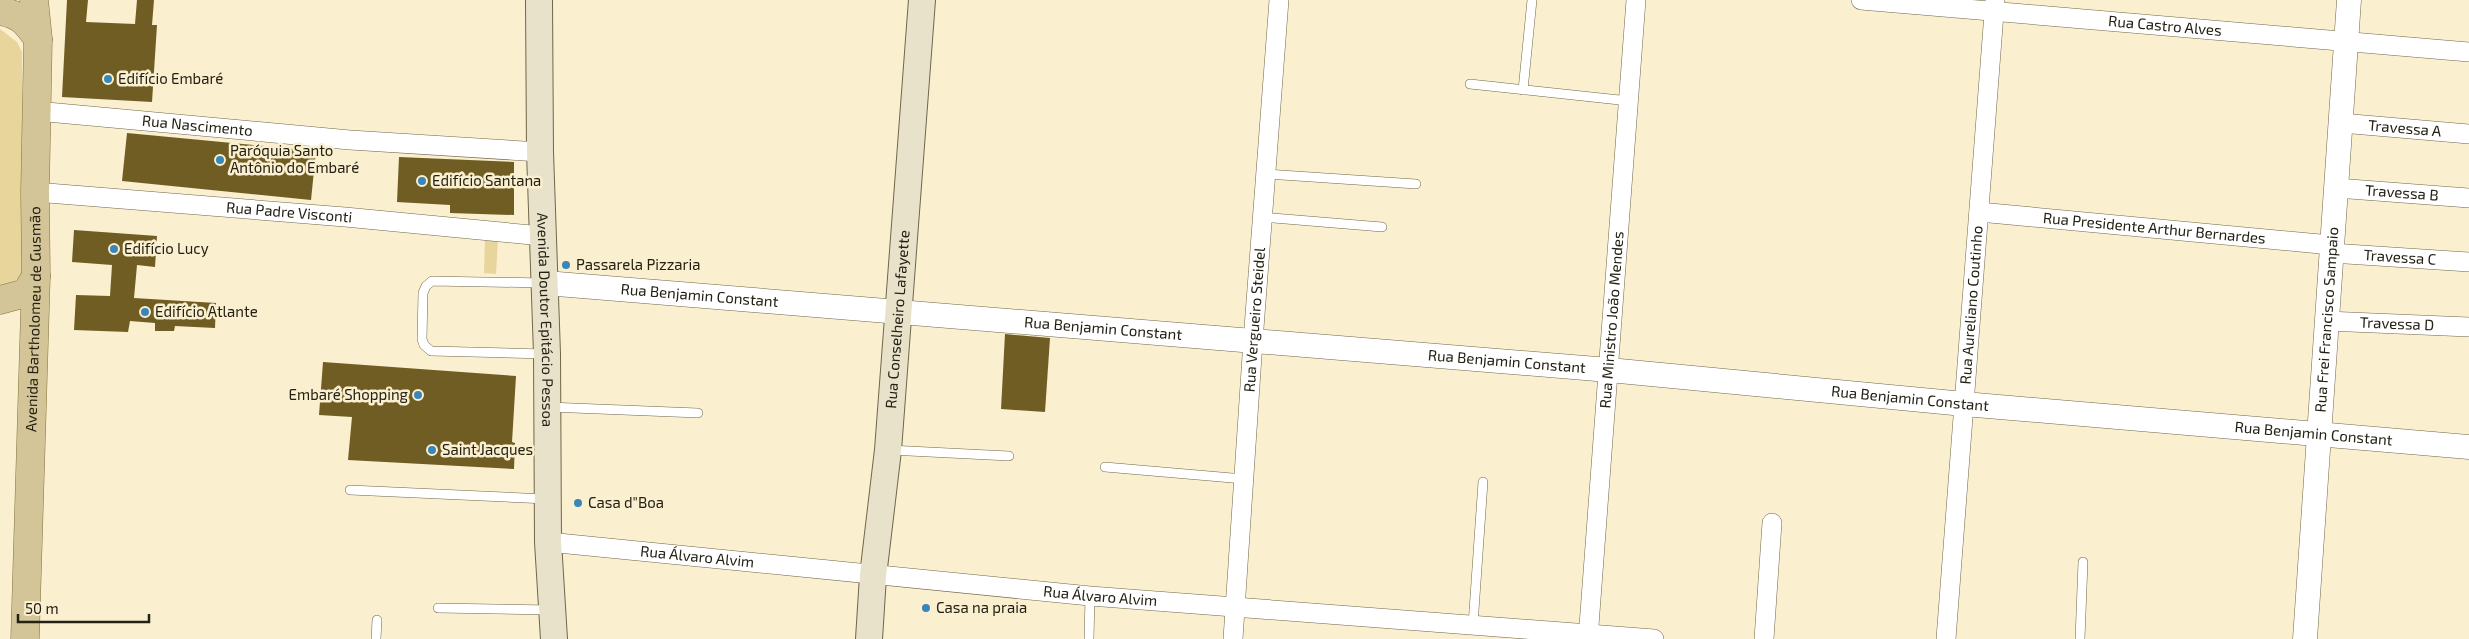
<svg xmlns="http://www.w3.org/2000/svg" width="2469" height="639" viewBox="0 0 2469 639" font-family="'Exo 2',sans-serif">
<rect width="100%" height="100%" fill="#faefcf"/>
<g fill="#e8d59c">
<path d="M 0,29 L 17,42 L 22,52 L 23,271 C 17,281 11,287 0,289 Z"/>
<path d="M 485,239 L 498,240 L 496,274 L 484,273 Z"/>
</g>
<g fill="#6f5d24">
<path d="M 67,0 L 88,0 L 86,22 L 135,24 L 137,0 L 154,0 L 152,25 L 157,25 L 152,102 L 62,97 Z"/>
<path d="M 127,133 L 316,151 L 311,200 L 122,181 Z"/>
<path d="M 399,157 L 514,162 L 514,215 L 450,213 L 450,205 L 397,202 Z"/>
<path d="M 74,230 L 157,236 L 155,267 L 137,265 L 134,298 L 216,303 L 215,328 L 175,326 L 174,331 L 155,331 L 155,323 L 130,321 L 128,332 L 74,330 L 76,295 L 110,296 L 112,265 L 72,262 Z"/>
<path d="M 1005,334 L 1050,338 L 1045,412 L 1001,409 Z"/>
<path d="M 323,362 L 516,376 L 512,442 L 515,443 L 514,469 L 348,460 L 352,417 L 319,415 Z"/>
</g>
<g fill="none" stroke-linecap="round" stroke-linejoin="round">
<defs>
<g id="service">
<path d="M 1470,84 L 1629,101"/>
<path d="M 1523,90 L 1532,0"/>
<path d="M 1265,174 L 1416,184"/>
<path d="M 1262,217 L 1382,227"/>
<path d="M 543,283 L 432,281 L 426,286 L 423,293 L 422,339 L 424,345 L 431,351 L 544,354"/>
<path d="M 548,407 L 698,413"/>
<path d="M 889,450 L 1009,456"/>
<path d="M 1105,467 L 1244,479"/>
<path d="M 350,490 L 547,499"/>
<path d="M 438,608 L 550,610"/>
<path d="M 1473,625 L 1483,482"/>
<path d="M 376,639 L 377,620"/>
<path d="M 1089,639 L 1090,596"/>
<path d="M 2080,639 L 2083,562"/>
</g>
<g id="minor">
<path id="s1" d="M 1861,0 L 2469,52"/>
<path id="s2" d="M 36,111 L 350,140 L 540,152"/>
<path id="s3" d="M 2341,123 L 2469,134"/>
<path id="s4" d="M 2336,188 L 2469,198"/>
<path id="s5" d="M 35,192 L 345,217 L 542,236"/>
<path id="s6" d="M 1979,212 L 2331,245"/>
<path id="s7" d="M 2331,253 L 2469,262"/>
<path id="s8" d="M 2326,321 L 2469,327"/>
<path id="s9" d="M 548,542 L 1090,596 L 1654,639"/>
<path id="s10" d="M 1233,639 L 1253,341 L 1279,0"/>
<path id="s11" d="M 1588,639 L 1636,0"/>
<path d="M 1764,639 L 1772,523"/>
<path id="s12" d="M 1946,639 L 1995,0"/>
</g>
<g id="tertiary">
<path id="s13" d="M 545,283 L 1609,370 L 1964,404 L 2469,447"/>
<path id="s14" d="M 2305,639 L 2349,0"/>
</g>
<g id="secondary">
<path id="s15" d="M 539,0 L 540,152 L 547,354 L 548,542 L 554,639"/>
<path id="s16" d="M 869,639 L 873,576 L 888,450 L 922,0"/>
</g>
<g id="primary">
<path d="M 0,11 C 21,15 26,22 38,39"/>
<path d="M 0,300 L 26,293 L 36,276"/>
<path id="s17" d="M 25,639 L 36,276 L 35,192 L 38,39 L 34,0"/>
</g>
</defs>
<use href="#service" stroke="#70664a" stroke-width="10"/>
<use href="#minor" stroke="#70664a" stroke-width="20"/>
<use href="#tertiary" stroke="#70664a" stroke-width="25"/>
<use href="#secondary" stroke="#70664a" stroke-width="28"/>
<use href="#primary" stroke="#83723c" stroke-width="29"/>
<use href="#service" stroke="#fff" stroke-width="9"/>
<use href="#minor" stroke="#fff" stroke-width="19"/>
<use href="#tertiary" stroke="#fff" stroke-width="24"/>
<use href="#secondary" stroke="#e9e2cb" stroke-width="26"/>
<use href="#primary" stroke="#d3c597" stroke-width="28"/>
</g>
<g fill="#3a86b9" stroke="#faefcf" stroke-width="2">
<circle cx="108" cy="79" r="5"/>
<circle cx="220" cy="160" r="5"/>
<circle cx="422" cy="181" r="5"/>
<circle cx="114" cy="249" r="5"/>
<circle cx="566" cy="265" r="5"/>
<circle cx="145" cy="312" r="5"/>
<circle cx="418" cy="395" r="5"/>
<circle cx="432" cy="450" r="5"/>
<circle cx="578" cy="503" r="5"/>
<circle cx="926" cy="608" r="5"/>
</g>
<g text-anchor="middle" stroke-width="5" stroke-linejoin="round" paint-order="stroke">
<g font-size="15" fill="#242014" stroke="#faefcf">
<text dy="5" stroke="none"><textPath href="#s1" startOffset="305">Rua Castro Alves</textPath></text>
<text dy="5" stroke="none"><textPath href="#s2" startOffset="162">Rua Nascimento</textPath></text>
<text dy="5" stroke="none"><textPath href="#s3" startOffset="64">Travessa A</textPath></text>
<text dy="5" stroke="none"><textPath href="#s4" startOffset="66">Travessa B</textPath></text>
<text dy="5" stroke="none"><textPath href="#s5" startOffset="255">Rua Padre Visconti</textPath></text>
<text dy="5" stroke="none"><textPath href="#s6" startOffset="176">Rua Presidente Arthur Bernardes</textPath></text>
<text dy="5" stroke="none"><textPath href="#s7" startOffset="69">Travessa C</textPath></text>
<text dy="5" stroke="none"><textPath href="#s13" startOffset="155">Rua Benjamin Constant</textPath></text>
<text dy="5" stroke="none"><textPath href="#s12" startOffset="335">Rua Aureliano Coutinho</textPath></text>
<text dy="5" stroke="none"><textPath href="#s17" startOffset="320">Avenida Bartholomeu de Gusmão</textPath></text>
<text dy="5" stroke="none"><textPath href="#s10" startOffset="320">Rua Vergueiro Steidel</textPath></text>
<text dy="5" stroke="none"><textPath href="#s14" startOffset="320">Rua Frei Francisco Sampaio</textPath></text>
<text dy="5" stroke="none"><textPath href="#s15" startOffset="320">Avenida Doutor Epitácio Pessoa</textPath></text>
<text dy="5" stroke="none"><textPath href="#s16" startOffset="321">Rua Conselheiro Lafayette</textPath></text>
<text dy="5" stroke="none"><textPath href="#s11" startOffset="320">Rua Ministro João Mendes</textPath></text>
<text dy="5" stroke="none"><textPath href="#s8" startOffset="71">Travessa D</textPath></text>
<text dy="5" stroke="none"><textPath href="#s13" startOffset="560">Rua Benjamin Constant</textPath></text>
<text dy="5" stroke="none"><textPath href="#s13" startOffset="965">Rua Benjamin Constant</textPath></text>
<text dy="5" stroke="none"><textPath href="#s13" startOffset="1370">Rua Benjamin Constant</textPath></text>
<text dy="5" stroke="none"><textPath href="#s13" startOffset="1775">Rua Benjamin Constant</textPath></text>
<text dy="5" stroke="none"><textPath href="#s9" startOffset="150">Rua Álvaro Alvim</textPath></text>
<text dy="5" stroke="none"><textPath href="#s9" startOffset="555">Rua Álvaro Alvim</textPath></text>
</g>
<g font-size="15" fill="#242014" stroke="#faefcf" text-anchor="start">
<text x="118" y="84">Edifício Embaré</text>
<text x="230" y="156">Paróquia Santo<tspan x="230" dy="17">Antônio do Embaré</tspan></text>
<text x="432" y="186">Edifício Santana</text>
<text x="124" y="254">Edifício Lucy</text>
<text x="576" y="270">Passarela Pizzaria</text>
<text x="155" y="317">Edifício Atlante</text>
<text x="408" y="400" text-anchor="end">Embaré Shopping</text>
<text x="442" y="455">Saint Jacques</text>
<text x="588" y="508">Casa d"Boa</text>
<text x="936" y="613">Casa na praia</text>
</g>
</g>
<path d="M18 614v8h131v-8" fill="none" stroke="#242014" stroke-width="2.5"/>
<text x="25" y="614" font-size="15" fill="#242014" stroke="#faefcf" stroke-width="4" paint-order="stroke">50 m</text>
</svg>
